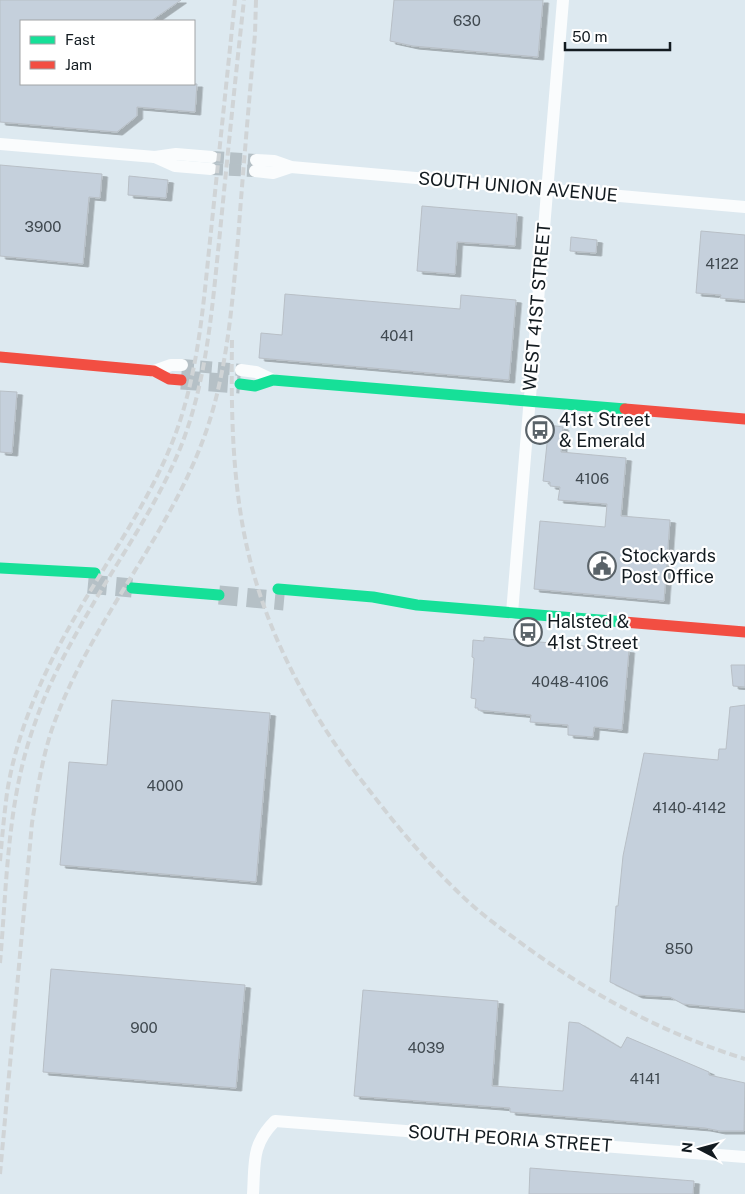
<svg xmlns="http://www.w3.org/2000/svg" width="745" height="1194" viewBox="0 0 745 1194" font-family="'Public Sans',sans-serif">
<defs>
<filter id="shadow"><feDropShadow dx="5.5" dy="3" stdDeviation="0" flood-color="#0004"/></filter>
</defs>
<rect width="100%" height="100%" fill="#dde9f0"/>
<g fill="#c5d0dc" stroke="#b8bfc6" filter="url(#shadow)">
<path d="M 0,0 L 181,0 L 151,21 L 21,21 L 21,84 L 197,84 L 195,112 L 137,107 L 137,116 L 117,132 L 0,122 Z"/>
<path d="M 394,0 L 543,0 L 538,57 L 413,46 L 390,41 Z"/>
<path d="M 0,165 L 102,174 L 100,198 L 89,197 L 83,264 L 0,256 Z"/>
<path d="M 129,176 L 168,180 L 166,198 L 128,195 Z"/>
<path d="M 422,206 L 517,214 L 515,246 L 457,242 L 455,274 L 417,271 Z"/>
<path d="M 701,231 L 745,235 L 745,300 L 720,298 L 721,295 L 696,293 Z"/>
<path d="M 571,237 L 597,240 L 596,253 L 570,251 Z"/>
<path d="M 285,294 L 460,309 L 461,295 L 516,300 L 509,380 L 259,358 L 261,333 L 282,335 Z"/>
<path d="M 0,391 L 17,392 L 12,453 L 0,452 Z"/>
<path d="M 549,425 L 563,427 L 561,452 L 626,458 L 621,516 L 670,520 L 664,601 L 534,589 L 540,521 L 605,527 L 607,504 L 558,500 L 560,487 L 550,486 L 550,482 L 543,481 Z"/>
<path d="M 484,637 L 629,650 L 622,730 L 594,727 L 593,737 L 568,735 L 568,725 L 530,722 L 531,715 L 478,710 L 478,708 L 475,708 L 476,699 L 471,698 L 474,658 L 472,657 L 473,640 L 484,641 Z"/>
<path d="M 731,665 L 745,665 L 745,687 L 733,686 Z"/>
<path d="M 112,700 L 270,713 L 256,882 L 60,865 L 69,762 L 107,765 Z"/>
<path d="M 745,705 L 745,1010 L 683,1004 L 670,997 L 637,995 L 610,982 L 616,906 L 618,906 L 623,856 L 644,753 L 718,760 L 719,749 L 726,749 L 730,707 Z"/>
<path d="M 51,969 L 245,985 L 236,1088 L 43,1072 Z"/>
<path d="M 363,990 L 498,1001 L 492,1086 L 563,1091 L 569,1022 L 579,1023 L 621,1048 L 627,1037 L 709,1072 L 709,1075 L 745,1083 L 744,1131 L 720,1131 L 705,1128 L 510,1112 L 510,1108 L 354,1096 Z"/>
<path d="M 530,1168 L 694,1181 L 693,1194 L 529,1194 Z"/>
</g>
<g fill="none" stroke-linecap="round" stroke-linejoin="round">
<g stroke="#b5c0c6" stroke-width="12" stroke-dasharray="12 6" stroke-linecap="butt">
<path d="M 212,157 L 256,160"/>
<path d="M 211,169 L 255,171"/>
<path d="M 182,365 L 241,370"/>
</g>
<g stroke="#b5c0c6" stroke-width="19" stroke-dasharray="19 9" stroke-linecap="butt">
<path d="M 181,380 L 240,384"/>
<path d="M 88,584 L 132,588"/>
<path d="M 219,595 L 284,601"/>
</g>
<g stroke="#fafcfd" stroke-width="12">
<path d="M 0,144 L 155,157 L 176,154 L 212,157"/>
<path d="M 155,157 L 175,166 L 211,169"/>
<path d="M 256,160 L 274,161 L 291,167 L 745,207"/>
<path d="M 255,171 L 273,173 L 291,167"/>
<path d="M 241,370 L 256,372 L 273,380"/>
<path d="M 154,371 L 171,365 L 182,365"/>
<path d="M 512,613 L 563,0"/>
<path d="M 253,1194 C 255,1163 251,1145 275,1121 L 745,1157"/>
</g>
<g stroke="#16e098" stroke-width="11">
<path d="M 240,384 L 255,386 L 273,380 L 625,409"/>
<path d="M 0,568 L 95,573"/>
<path d="M 132,588 L 219,595"/>
<path d="M 278,589 L 373,597 L 417,605 L 624,622"/>
</g>
<g stroke="#f24e42" stroke-width="11">
<path d="M 0,357 L 154,371 L 169,379 L 181,380"/>
<path d="M 625,409 L 745,419"/>
<path d="M 624,622 L 745,632"/>
</g>
<g stroke="#d0d4d6" stroke-width="4" stroke-dasharray="8 4" stroke-linecap="butt">
<path d="M 232,340 C 231,415 232,491 251,564 C 273,649 318,727 373,795 C 399,829 427,862 458,892 C 476,910 496,925 517,940 C 586,992 662,1033 745,1059"/>
<path d="M 0,861 C 2,838 4,816 7,793 C 16,734 42,675 71,624 C 108,558 155,495 179,424 C 200,361 204,296 211,231 C 219,154 227,77 235,0"/>
<path d="M 0,963 C 7,883 7,799 35,723 C 47,687 66,651 85,618 C 118,559 159,504 183,441 C 207,377 212,309 219,242 C 227,161 235,81 244,0"/>
<path d="M 0,1174 L 32,823 C 37,792 42,759 52,729 C 88,626 165,542 203,440 C 227,376 232,306 238,239 C 243,171 249,102 255,34 L 256,0"/>
</g>
</g>
<defs>
<symbol id="bus-ring" viewBox="-11 -11 22 22"><circle r="9.5" fill="#fff" stroke="#5a6369" stroke-width="1.5"/><path d="M-5-6H5V4H4V6H2V4H-2V6H-4V4H-5ZM-3.5-4V0h7V-4ZM-3.5 1.2v1.5H-2V1.2ZM2 1.2v1.5H3.5V1.2Z" fill="#5a6369"/></symbol>
<symbol id="civic-ring" viewBox="-11 -11 22 22"><circle r="9.5" fill="#fff" stroke="#5a6369" stroke-width="1.5"/><path d="M-.6-6.5H3V-4.5H.6V-3L4-1V1h2V6H-6V1h2V-1L-.6-3ZM-1.2 2.5V6h2.4V2.5Z" fill="#5a6369"/></symbol>
</defs>
<g fill-rule="evenodd">
<use href="#bus-ring" x="524" y="414" width="32" height="32"/>
<use href="#civic-ring" x="586" y="550" width="32" height="32"/>
<use href="#bus-ring" x="512" y="616" width="32" height="32"/>
</g>
<g text-anchor="middle" stroke-width="4.5" stroke-linejoin="round" paint-order="stroke">
<g font-size="15" fill="#404950">
<text x="467" y="26">630</text>
<text x="43" y="232">3900</text>
<text x="722" y="269">4122</text>
<text x="397" y="341">4041</text>
<text x="592" y="484">4106</text>
<text x="570" y="687">4048-4106</text>
<text x="165" y="791">4000</text>
<text x="689" y="813">4140-4142</text>
<text x="679" y="954">850</text>
<text x="144" y="1033">900</text>
<text x="426" y="1053">4039</text>
<text x="645" y="1084">4141</text>
</g>
<g font-size="18" fill="#131b20" stroke="#fff">
<text transform="translate(518 187) rotate(5)" y="6">SOUTH UNION AVENUE</text>
<text transform="translate(537 307) rotate(-85)" y="6">WEST 41ST STREET</text>
<text transform="translate(510 1139) rotate(4)" y="6">SOUTH PEORIA STREET</text>
</g>
<g font-size="18" fill="#131b20" stroke="#fff" text-anchor="start">
<text x="559" y="426">41st Street<tspan x="559" dy="21">&amp; Emerald</tspan></text>
<text x="621" y="562">Stockyards<tspan x="621" dy="21">Post Office</tspan></text>
<text x="547" y="628">Halsted &amp;<tspan x="547" dy="21">41st Street</tspan></text>
</g>
</g>
<rect x="20" y="20" width="175" height="65" fill="#ffffff" stroke="#a1a4a6"/>
<rect x="30" y="36" width="25" height="8" fill="#16e098" stroke="#a1a4a6"/>
<text x="65" y="45" font-size="15" fill="#131b20">Fast</text>
<rect x="30" y="61" width="25" height="8" fill="#f24e42" stroke="#a1a4a6"/>
<text x="65" y="70" font-size="15" fill="#131b20">Jam</text>
<g transform="translate(700 1149) rotate(276)" stroke="#ffffff" stroke-width="4" paint-order="stroke">
<path d="M0-4L9 19L0 12L-9 19Z" fill="#131b20"/>
<text y="-8" font-size="14" font-weight="bold" text-anchor="middle" fill="#131b20">N</text>
</g>
<path d="M565 42v8h105v-8" fill="none" stroke="#131b20" stroke-width="2.5"/>
<text x="572" y="42" font-size="15" fill="#131b20" stroke="#ffffff" stroke-width="4" paint-order="stroke">50 m</text>
</svg>
